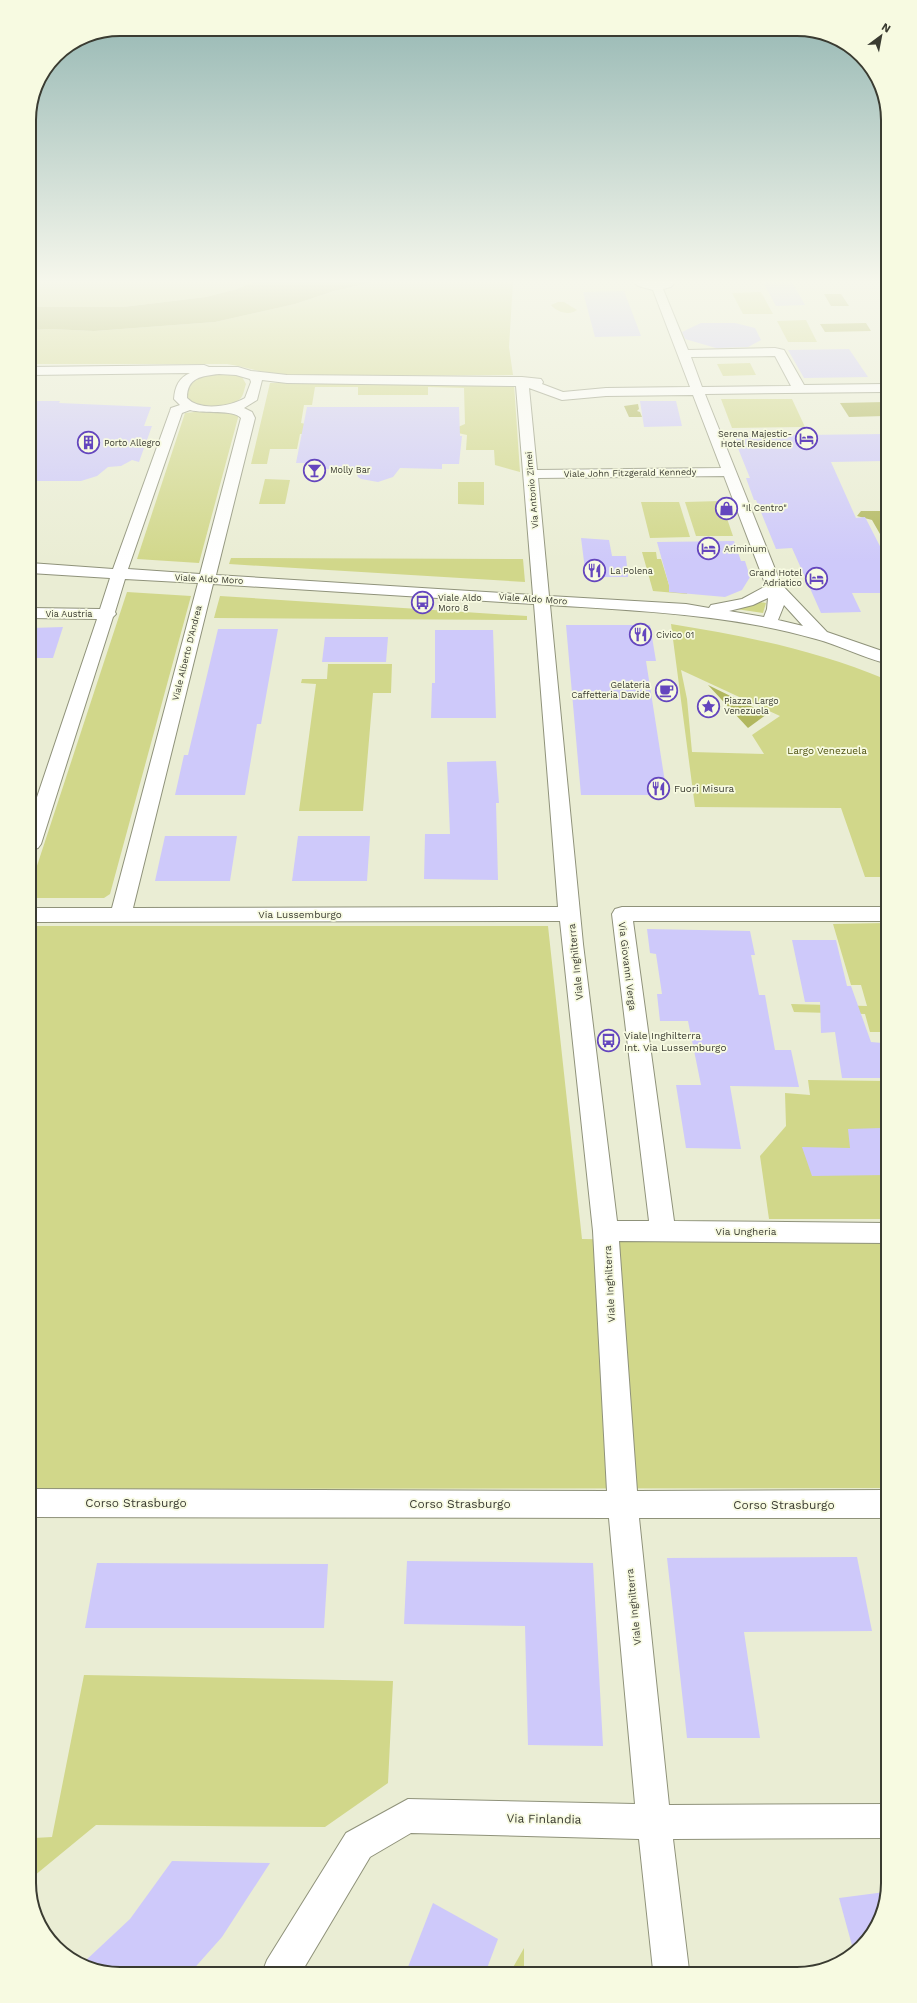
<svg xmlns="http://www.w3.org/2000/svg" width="917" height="2003" viewBox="0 0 917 2003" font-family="'Work Sans',sans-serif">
<rect width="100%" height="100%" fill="#eaedd4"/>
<g fill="#d1d78a" fill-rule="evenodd">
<path d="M 30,282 L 254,282 L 237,289 L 206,297 L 123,307 L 30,307 Z"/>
<path d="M 373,282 L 513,282 L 509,347 L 513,375 L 286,376 C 266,374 247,367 227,364 L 30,364 L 30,330 L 50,329 L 94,331 L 215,322 L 295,304 L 334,291 Z"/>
<path d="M 761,292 L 773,314 L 743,314 L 732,293 Z"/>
<path d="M 558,302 L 564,302 L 577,310 C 569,316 557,312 551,305 Z"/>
<path d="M 806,320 L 817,342 L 788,342 L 777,321 Z"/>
<path d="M 750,363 L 756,375 L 723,376 L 717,364 Z"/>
<path d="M 209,374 L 233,374 L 242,377 L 246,384 C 244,389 244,395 240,399 C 227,411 201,406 187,400 L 189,382 Z"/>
<path d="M 270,383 L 514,384 L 520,472 L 495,465 L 494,450 L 466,450 L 467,435 L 458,433 L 458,427 L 465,424 L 464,388 L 428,387 L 428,395 L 358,395 L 358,387 L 315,387 L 312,405 L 304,405 L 301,423 L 306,424 L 305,434 L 300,434 L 297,449 L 270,449 L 267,464 L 251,464 Z"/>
<path d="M 721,399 L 792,399 L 805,427 L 732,428 Z"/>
<path d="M 204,411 L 239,414 L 199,563 L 137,559 L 185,413 Z"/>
<path d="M 265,479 L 290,480 L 285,504 L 259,504 Z"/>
<path d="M 458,482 L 484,482 L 484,505 L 458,504 Z"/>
<path d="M 721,501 L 733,536 L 696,536 L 685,502 Z"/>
<path d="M 641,502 L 679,502 L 690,537 L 650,538 Z"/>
<path d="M 642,552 L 656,552 L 657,559 L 661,559 L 669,585 L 689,586 L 687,594 L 653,591 Z"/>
<path d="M 231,558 L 523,559 L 525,582 L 229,564 Z"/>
<path d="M 127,592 L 191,596 L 110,894 L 104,898 L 35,898 L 31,896 L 31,884 Z"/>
<path d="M 220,596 L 527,616 L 527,620 L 214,618 Z"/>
<path d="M 760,602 L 766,603 L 763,613 L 736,609 Z"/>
<path d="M 671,624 C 745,636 816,650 885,679 L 885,877 L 865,877 L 841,808 L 695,807 ZM 681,670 L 780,716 L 752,735 L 764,754 L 692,752 L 687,699 Z"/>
<path d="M 328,664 L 392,664 L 391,693 L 373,693 L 363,811 L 299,811 L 316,684 L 301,683 L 302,679 L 327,679 Z"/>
<path d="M 885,923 L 886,1049 L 881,1032 L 870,1032 L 865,1014 L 794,1012 L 791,1004 L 867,1006 L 861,985 L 851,985 L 833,924 Z"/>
<path d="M 31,926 L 548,926 L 582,1239 L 886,1243 L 887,1488 L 33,1489 Z"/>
<path d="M 808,1080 L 886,1081 L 886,1219 L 769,1219 L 760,1156 L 786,1126 L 785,1093 L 810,1095 Z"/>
<path d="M 84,1675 L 393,1681 L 388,1783 L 325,1827 L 96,1825 L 34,1876 L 34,1838 L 52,1837 Z"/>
<path d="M 524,1948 L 524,1971 L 511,1971 Z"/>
</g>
<g fill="#b1b75e">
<path d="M 254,282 L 373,282 L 334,291 L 295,304 L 215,322 L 94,331 L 50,329 L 30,330 L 30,307 L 123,307 L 206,297 L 237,289 Z"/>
<path d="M 824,294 L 841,294 L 849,306 L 831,306 Z"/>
<path d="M 866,323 L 871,331 L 825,332 L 820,324 Z"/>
<path d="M 884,402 L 884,416 L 849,417 L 840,403 Z"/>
<path d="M 638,404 L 639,409 L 637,411 L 640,412 L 642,417 L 629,417 L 624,406 Z"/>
<path d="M 861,511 L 884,511 L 884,541 L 872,520 L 857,516 Z"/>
<path d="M 708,685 L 767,714 L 748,728 Z"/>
</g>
<g fill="#cec9fa">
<path d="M 763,282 L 792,282 L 805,305 L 776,306 Z"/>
<path d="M 624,291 L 641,336 L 595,337 L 583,292 Z"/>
<path d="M 701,323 L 735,323 L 755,328 L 761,340 L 748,347 L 716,348 L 685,339 L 682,332 Z"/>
<path d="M 849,349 L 868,377 L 804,378 L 788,350 Z"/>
<path d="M 30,401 L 60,401 L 59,403 L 151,407 L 144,426 L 152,426 L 139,462 L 132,460 L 121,466 L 108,467 L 97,476 L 81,481 L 30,481 Z"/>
<path d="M 640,401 L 676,401 L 682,426 L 644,427 Z"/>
<path d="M 307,407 L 459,407 L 460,436 L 462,436 L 459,464 L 442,464 L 442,469 L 400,468 L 393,477 L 378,482 L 361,479 L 358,477 L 355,469 L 312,469 L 313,463 L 296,463 Z"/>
<path d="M 884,434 L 884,461 L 831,462 L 856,518 L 865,517 L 884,554 L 884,593 L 852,593 L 861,612 L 821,613 L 792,548 L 776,549 L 756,500 L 754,500 L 746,478 L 750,478 L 733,436 Z"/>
<path d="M 581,538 L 609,540 L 612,556 L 626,556 L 628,577 L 586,577 Z"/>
<path d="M 734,541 L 741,561 L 745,561 L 750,577 L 742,590 L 725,597 L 669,592 L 669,585 L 657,542 Z"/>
<path d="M 566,625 L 650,625 L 656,661 L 646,661 L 667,795 L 581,795 Z"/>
<path d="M 63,627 L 53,658 L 31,658 L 31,628 Z"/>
<path d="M 218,629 L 278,629 L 261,724 L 257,724 L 245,795 L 175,795 L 184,755 L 188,755 Z"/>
<path d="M 435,630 L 493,630 L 496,718 L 431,718 L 432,683 L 435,683 Z"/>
<path d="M 325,637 L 388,637 L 386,662 L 322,662 Z"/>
<path d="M 496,761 L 499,803 L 496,803 L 498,880 L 424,879 L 425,834 L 450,834 L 447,762 Z"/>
<path d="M 165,836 L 237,836 L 230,881 L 155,881 Z"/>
<path d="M 298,836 L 370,836 L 367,881 L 292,881 Z"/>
<path d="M 647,929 L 750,931 L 755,955 L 751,955 L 759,995 L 765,995 L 775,1050 L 791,1050 L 799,1087 L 730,1086 L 741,1149 L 686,1148 L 676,1085 L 701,1085 L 688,1021 L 660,1021 L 657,994 L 662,994 L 656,954 L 650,953 Z"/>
<path d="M 792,940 L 836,940 L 847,986 L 851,986 L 871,1042 L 882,1043 L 886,1055 L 886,1078 L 842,1078 L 835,1032 L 821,1033 L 820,1002 L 805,1002 Z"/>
<path d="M 881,1128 L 886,1138 L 886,1175 L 812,1176 L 802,1147 L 850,1148 L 848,1129 Z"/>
<path d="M 857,1557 L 872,1631 L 744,1632 L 760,1738 L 687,1738 L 667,1558 Z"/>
<path d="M 407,1561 L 593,1563 L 603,1746 L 528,1745 L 525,1626 L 404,1624 Z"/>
<path d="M 97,1563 L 328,1564 L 324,1628 L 85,1628 Z"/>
<path d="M 172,1861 L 270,1863 L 222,1937 L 190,1973 L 114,1974 L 84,1962 L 130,1919 Z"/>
<path d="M 885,1892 L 872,1934 L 853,1949 L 839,1898 Z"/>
<path d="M 433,1903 L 498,1939 L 486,1971 L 406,1972 Z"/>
</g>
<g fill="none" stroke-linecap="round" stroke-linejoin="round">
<defs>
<path id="minor" d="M 634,282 L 675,282 L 671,287 L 663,289 L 688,350 L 775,348 L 784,350 L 804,385 L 884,384 L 884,392 L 705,394 L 781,584 L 827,632 L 885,652 L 885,663 C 861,657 839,645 816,639 C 729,614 639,611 550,605 L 583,944 L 617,1221 L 649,1221 L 612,914 L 615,909 L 622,907 L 885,907 L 885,921 L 633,921 L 674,1221 L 886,1223 L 886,1243 L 619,1241 L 637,1491 L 887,1490 L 887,1518 L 639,1518 L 669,1805 L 888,1804 L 888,1838 L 673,1839 L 689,1970 L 653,1970 L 639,1839 L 411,1833 L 370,1857 L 301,1973 L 262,1973 L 267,1960 L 346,1833 L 408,1799 L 635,1804 L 609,1518 L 33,1517 L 33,1489 L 607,1491 L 593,1231 L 560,921 L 31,922 L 31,908 L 112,908 L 198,583 L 125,579 L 115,612 L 116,614 L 113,617 L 41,844 L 38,848 L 31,850 L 31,815 L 97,619 L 31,618 L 30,608 L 100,609 L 110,578 L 30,573 L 30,563 L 113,569 L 170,411 L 171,408 L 180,405 L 174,399 C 175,386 179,378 190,373 L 30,375 L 30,367 L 204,365 L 209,367 L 238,367 L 251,371 L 287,375 L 522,377 L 541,379 L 543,382 L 542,384 L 563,392 L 606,388 L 690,387 L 653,290 L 638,286 ZM 775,356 L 791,386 L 702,387 L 691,357 ZM 219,374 L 236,375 L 250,379 L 251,382 L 245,398 C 231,406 200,412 187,398 C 187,377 202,376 219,374 ZM 262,380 L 287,383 L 516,386 L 533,595 L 216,575 L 255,418 L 252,412 L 244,408 L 257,400 ZM 529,388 L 562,400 L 606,396 L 693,395 L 721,468 L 537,470 ZM 190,410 C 204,414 233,409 241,418 L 200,574 L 128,569 L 182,413 ZM 724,476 L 766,586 L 742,599 L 711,605 L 709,608 L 686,604 L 549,596 L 538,478 ZM 213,584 L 534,604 L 558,907 L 133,908 ZM 768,598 L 767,609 L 764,617 L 729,611 L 753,605 ZM 784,605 L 803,626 L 778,620 Z"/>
</defs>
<use href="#minor" stroke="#8f927a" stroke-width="2"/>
<use href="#minor" fill="#fff" fill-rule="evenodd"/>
</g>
<linearGradient id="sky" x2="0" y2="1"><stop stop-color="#92b5b1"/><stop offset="0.5" stop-color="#f6f7ec"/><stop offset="1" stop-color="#f6f7ec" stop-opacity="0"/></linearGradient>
<rect width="917" height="563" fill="url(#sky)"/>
<defs>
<symbol id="hotel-ring" viewBox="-11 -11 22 22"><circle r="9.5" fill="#f7fae1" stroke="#6446be" stroke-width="1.5"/><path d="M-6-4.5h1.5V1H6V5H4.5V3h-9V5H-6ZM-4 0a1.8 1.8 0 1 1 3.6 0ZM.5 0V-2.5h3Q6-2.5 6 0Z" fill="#6446be"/></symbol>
<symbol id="building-ring" viewBox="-11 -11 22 22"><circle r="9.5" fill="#f7fae1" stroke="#6446be" stroke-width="1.5"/><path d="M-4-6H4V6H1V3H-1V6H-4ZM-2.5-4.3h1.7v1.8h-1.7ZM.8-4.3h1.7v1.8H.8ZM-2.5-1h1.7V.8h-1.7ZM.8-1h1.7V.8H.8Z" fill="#6446be"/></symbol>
<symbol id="bar-ring" viewBox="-11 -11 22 22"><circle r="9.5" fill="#f7fae1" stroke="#6446be" stroke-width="1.5"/><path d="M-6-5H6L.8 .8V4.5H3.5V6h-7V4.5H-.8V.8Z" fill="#6446be"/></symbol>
<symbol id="shop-ring" viewBox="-11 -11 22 22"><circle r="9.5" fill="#f7fae1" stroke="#6446be" stroke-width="1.5"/><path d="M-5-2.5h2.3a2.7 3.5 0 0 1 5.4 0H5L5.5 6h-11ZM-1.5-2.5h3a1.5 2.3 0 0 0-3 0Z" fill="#6446be"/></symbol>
<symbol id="restaurant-ring" viewBox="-11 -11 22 22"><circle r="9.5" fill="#f7fae1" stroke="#6446be" stroke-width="1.5"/><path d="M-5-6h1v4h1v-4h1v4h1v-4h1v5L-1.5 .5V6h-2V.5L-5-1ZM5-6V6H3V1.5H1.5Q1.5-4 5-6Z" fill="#6446be"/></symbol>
<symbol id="bus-ring" viewBox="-11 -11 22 22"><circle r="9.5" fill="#f7fae1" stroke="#6446be" stroke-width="1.5"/><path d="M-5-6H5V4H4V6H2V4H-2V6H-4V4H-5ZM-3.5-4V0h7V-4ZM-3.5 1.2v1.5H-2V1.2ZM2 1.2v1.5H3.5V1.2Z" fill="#6446be"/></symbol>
<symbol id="cafe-ring" viewBox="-11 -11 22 22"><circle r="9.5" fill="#f7fae1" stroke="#6446be" stroke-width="1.5"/><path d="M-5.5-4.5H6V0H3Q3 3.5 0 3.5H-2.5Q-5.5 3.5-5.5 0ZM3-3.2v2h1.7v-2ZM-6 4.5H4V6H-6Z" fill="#6446be"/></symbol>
<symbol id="sight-ring" viewBox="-11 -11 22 22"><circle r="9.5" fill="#f7fae1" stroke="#6446be" stroke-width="1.5"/><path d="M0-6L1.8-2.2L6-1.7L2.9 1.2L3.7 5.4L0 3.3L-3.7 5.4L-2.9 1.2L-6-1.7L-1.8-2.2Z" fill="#6446be"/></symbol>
</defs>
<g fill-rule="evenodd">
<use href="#hotel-ring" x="794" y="426" width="25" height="25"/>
<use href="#building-ring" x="76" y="430" width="25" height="25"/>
<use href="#bar-ring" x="302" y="458" width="25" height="25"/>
<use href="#shop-ring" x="714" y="496" width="25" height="25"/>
<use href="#hotel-ring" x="696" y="536" width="25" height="25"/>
<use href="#restaurant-ring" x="582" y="558" width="25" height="25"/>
<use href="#hotel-ring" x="804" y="566" width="25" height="25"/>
<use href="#bus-ring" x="410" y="590" width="25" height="25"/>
<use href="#restaurant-ring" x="628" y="622" width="25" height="25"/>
<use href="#cafe-ring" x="654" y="678" width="25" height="25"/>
<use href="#sight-ring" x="696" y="694" width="25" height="25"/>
<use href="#restaurant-ring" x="646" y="776" width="25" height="25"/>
<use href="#bus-ring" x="596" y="1028" width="25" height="25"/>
</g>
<g text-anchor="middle" stroke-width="3.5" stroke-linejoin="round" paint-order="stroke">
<g font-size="9" fill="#3a3b31" stroke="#f7fae1" text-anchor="start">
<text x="792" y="437" text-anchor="end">Serena Majestic-<tspan x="792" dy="10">Hotel Residence</tspan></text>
<text x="104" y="446">Porto Allegro</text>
<text x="330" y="473">Molly Bar</text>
<text x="742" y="511">"Il Centro"</text>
<text x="724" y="552">Ariminum</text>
<text x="610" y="574">La Polena</text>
<text x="802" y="576" text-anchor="end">Grand Hotel<tspan x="802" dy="10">Adriatico</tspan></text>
<text x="438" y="601">Viale Aldo<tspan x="438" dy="10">Moro 8</tspan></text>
<text x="656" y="638">Civico 01</text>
<text x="650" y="688" text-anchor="end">Gelateria<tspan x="650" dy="10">Caffetteria Davide</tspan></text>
<text x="724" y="704">Piazza Largo<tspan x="724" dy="10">Venezuela</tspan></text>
</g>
<g font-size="9" fill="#3a3b31" stroke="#f7fae1">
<text transform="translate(630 473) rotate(-1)" y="3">Viale John Fitzgerald Kennedy</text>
<text transform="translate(532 490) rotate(-95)" y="3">Via Antonio Zimei</text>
<text transform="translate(209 579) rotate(3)" y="3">Viale Aldo Moro</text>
<text transform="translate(533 599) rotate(4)" y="3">Viale Aldo Moro</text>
<text x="69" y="617">Via Austria</text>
<text transform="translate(187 653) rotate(-76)" y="3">Viale Alberto D'Andrea</text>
</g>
<g font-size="10" fill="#4e510d" stroke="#f7fae1">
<text x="827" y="754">Largo Venezuela</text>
</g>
<g font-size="10" fill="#3a3b31" stroke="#f7fae1" text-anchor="start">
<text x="674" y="792">Fuori Misura</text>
<text x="624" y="1039">Viale Inghilterra<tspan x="624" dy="12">Int. Via Lussemburgo</tspan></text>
</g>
<g font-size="10" fill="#3a3b31" stroke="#f7fae1">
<text x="300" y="918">Via Lussemburgo</text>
<text transform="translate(575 962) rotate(-96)" y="4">Viale Inghilterra</text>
<text transform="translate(628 966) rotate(83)" y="4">Via Giovanni Verga</text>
<text x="746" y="1235">Via Ungheria</text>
<text transform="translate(609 1284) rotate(-93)" y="4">Viale Inghilterra</text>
<text transform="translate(633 1607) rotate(-96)" y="4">Viale Inghilterra</text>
</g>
<g font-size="12" fill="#3a3b31" stroke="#f7fae1">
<text x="136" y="1507">Corso Strasburgo</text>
<text x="460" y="1508">Corso Strasburgo</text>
<text x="784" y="1509">Corso Strasburgo</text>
<text transform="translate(544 1819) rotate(1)" y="4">Via Finlandia</text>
</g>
</g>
<path d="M0 0H917V2003H0ZM120 36H797A84 84 0 0 1 881 120V1883A84 84 0 0 1 797 1967H120A84 84 0 0 1 36 1883V120A84 84 0 0 1 120 36Z" fill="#f7fae1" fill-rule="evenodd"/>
<path fill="none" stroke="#3a3b31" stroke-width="2" d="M120 36H797A84 84 0 0 1 881 120V1883A84 84 0 0 1 797 1967H120A84 84 0 0 1 36 1883V120A84 84 0 0 1 120 36Z"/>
<g transform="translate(881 36) rotate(32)" stroke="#f7fae1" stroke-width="3" paint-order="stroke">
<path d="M0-3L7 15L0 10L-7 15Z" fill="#3a3b31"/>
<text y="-6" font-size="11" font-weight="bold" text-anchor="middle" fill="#3a3b31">N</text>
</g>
</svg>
